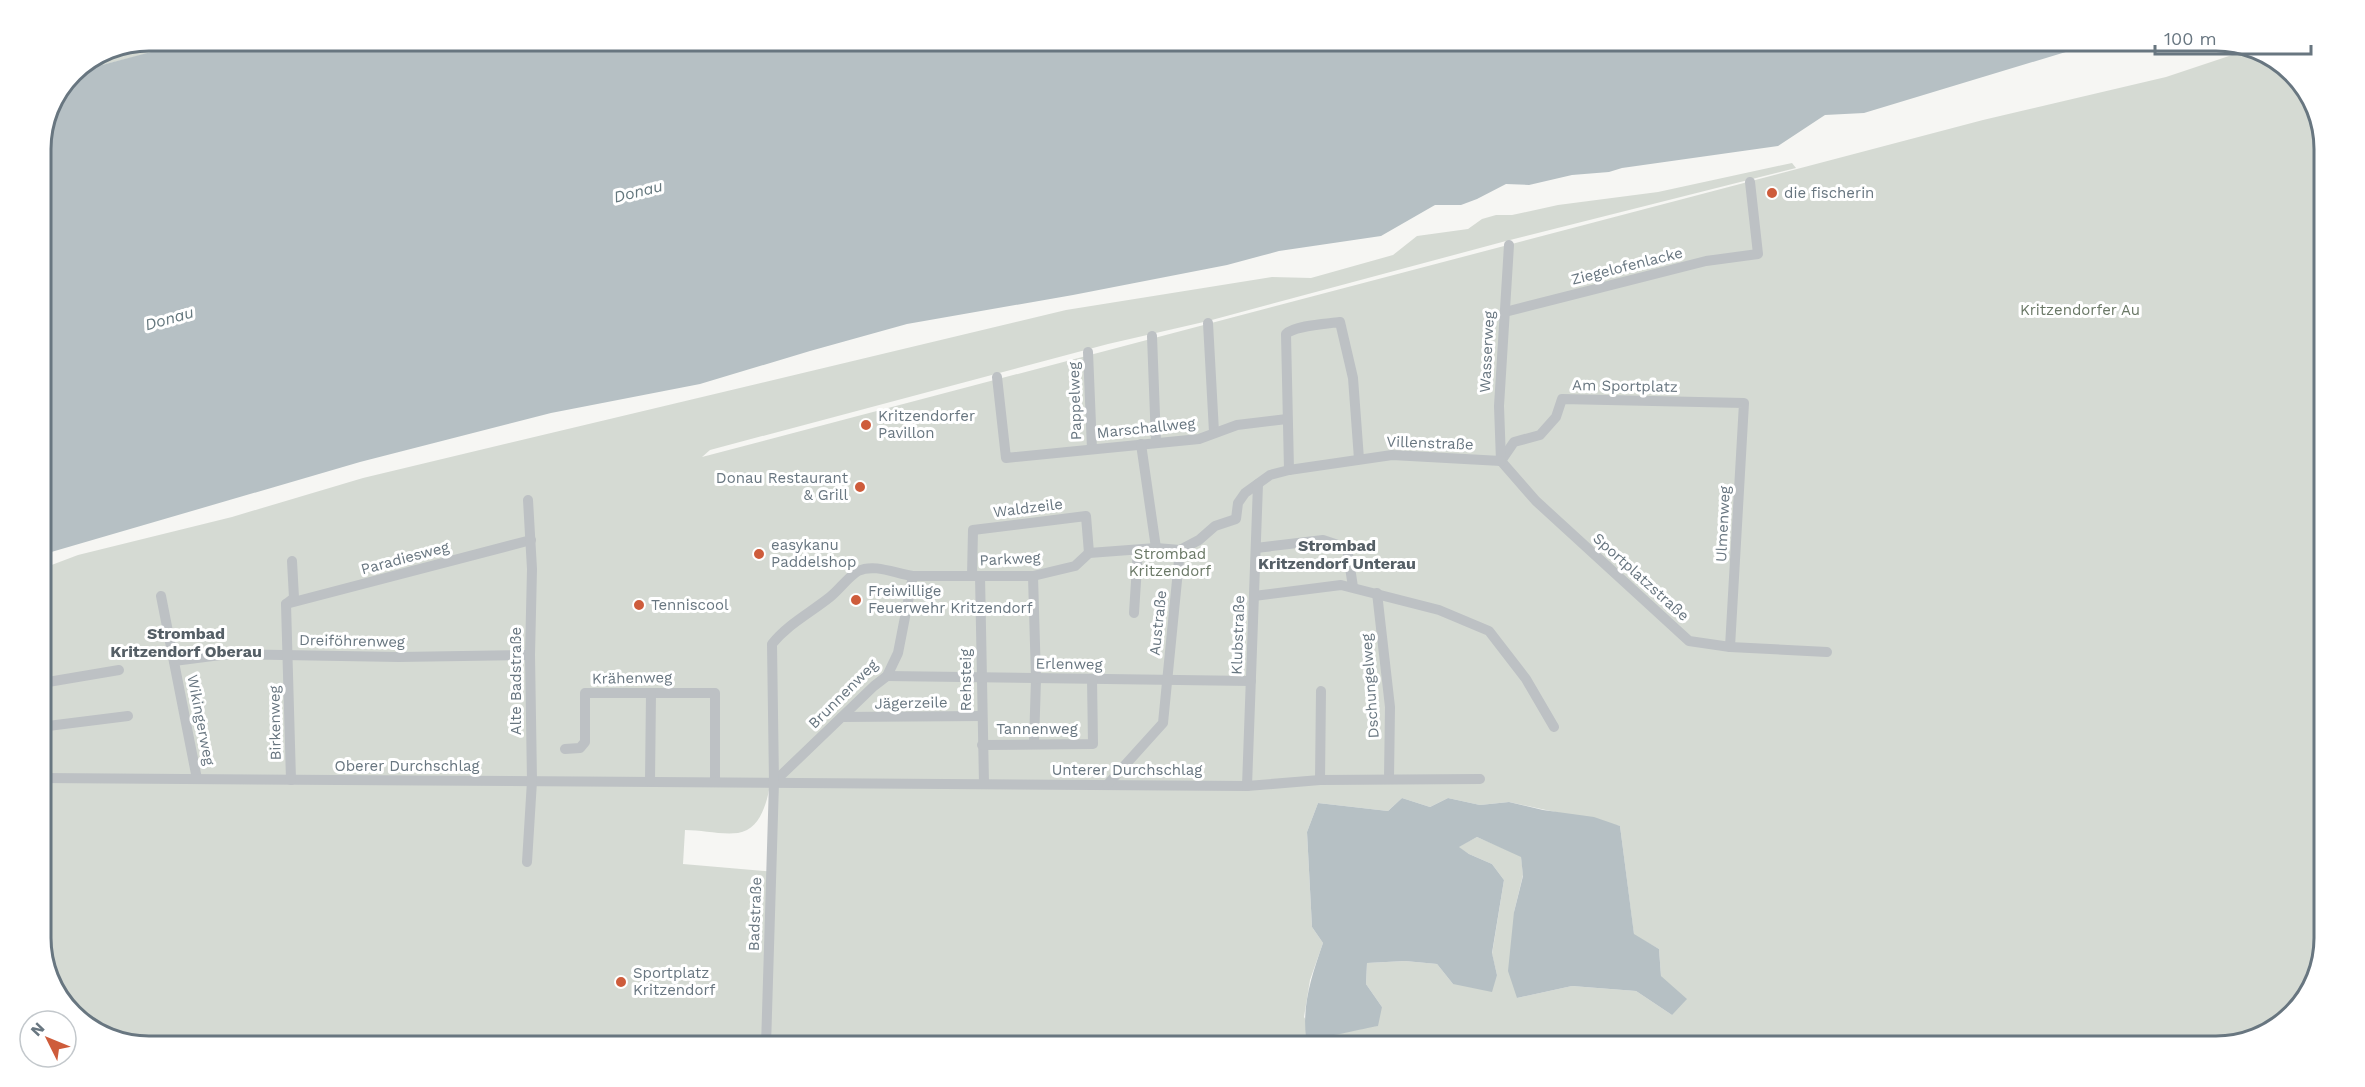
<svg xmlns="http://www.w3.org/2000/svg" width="2365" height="1087" viewBox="0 0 2365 1087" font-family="'Work Sans',sans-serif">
<rect width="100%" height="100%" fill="#f6f6f3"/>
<g fill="#d5dad3" fill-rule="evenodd">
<path d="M 150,41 L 196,41 L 72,73 L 108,49 Z"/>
<path d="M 2253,48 L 2258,49 L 2306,89 L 2324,143 L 2324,937 L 2316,980 L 2276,1028 L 2216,1046 L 150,1046 L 107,1038 L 59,998 L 41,945 L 41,569 L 78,555 L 232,517 L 363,478 L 1066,310 L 1272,277 L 1311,278 L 1393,255 L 1417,236 L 1468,229 L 1482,219 L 1496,215 L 1512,215 L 1558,205 L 1658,192 L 1792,163 L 1796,168 L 1506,241 L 1208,321 L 1108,344 L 710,450 L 702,457 L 1983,120 L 2166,77 ZM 771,779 L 1248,784 L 778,786 L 775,872 L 683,864 L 685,830 C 702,830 721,835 738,833 C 762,830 768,798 771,779 ZM 1402,798 L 1430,807 L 1448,798 L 1480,805 L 1509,802 L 1620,826 L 1634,935 L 1659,949 L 1661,976 L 1672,1015 L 1636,991 L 1572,986 L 1517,998 L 1514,912 L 1523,875 L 1521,856 L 1477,837 L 1458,847 L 1469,854 L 1492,864 L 1504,880 L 1492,954 L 1497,975 L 1453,984 L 1437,964 L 1405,961 L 1367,963 L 1366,984 L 1382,1007 L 1318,1040 L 1304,1017 L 1310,980 L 1323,943 L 1312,927 L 1307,832 L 1318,803 L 1388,811 Z"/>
</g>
<g fill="#b6c0c4">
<path d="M 196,40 L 2102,40 L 2102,41 L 1864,113 L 1825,115 L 1778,146 L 1622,168 L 1609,172 L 1572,175 L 1529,185 L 1506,184 L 1477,199 L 1461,205 L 1435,205 L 1381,236 L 1279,251 L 1227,265 L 1073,295 L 907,324 L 810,351 L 700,384 L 551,413 L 360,462 L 41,555 L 41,143 L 72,73 Z"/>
<path d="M 1402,798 L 1430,807 L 1448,798 L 1480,805 L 1509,802 L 1543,810 L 1594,817 L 1620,826 L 1634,934 L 1659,949 L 1661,976 L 1687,999 L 1672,1015 L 1636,991 L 1572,986 L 1517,998 L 1508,971 L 1514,912 L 1523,876 L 1521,857 L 1477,837 L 1459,847 L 1469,854 L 1492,864 L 1504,880 L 1492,953 L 1497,975 L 1492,992 L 1453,984 L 1437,964 L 1405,961 L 1367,963 L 1366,984 L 1382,1007 L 1378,1026 C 1360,1029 1321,1040 1306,1037 C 1302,1004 1312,975 1323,943 L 1312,927 L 1307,832 L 1318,803 L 1388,811 Z"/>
</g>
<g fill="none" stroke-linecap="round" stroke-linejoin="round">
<g stroke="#bdc1c4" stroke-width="10">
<path d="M 1505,312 L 1706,261 L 1758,254 L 1750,182"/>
<path d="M 1208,323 L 1214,432"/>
<path d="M 1152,336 L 1156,442"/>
<path d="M 1088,352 L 1092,449"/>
<path d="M 997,377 L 1006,458 L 1199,439 L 1237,425 L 1287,419"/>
<path d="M 1141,444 L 1156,548"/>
<path d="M 1501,461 L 1514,442 L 1540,435 L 1556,417 L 1562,399 L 1744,403 L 1730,647"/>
<path d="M 1501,461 L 1536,501 L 1689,641 L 1730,647 L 1827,652"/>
<path d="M 1501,461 L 1499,406 L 1509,245"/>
<path d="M 1289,470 L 1286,334 C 1296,325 1326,324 1340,322 L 1353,378 L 1359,459"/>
<path d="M 1256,548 L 1323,540 L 1347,548 L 1353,587"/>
<path d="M 972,576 L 973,530 L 1086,516 L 1089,553"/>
<path d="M 980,576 L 984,784"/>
<path d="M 1033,576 L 1036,679 L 1034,743"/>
<path d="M 1377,593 L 1390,707 L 1389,778"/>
<path d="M 161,596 L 197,779"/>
<path d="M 1254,596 L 1341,585 L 1439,610 L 1489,631 L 1526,679 L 1554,727"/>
<path d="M 286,604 L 531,540"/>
<path d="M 1134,613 L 1138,550"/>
<path d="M 47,625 L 47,778"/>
<path d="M 174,661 L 228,654 L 399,657 L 530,655"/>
<path d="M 887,676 L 1251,681"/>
<path d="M 48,682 L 119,670"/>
<path d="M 842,717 L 981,716"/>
<path d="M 48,726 L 128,716"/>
<path d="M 982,745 L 1093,744 L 1092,679"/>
<path d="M 565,749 L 580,748 L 585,742 L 585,693 L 715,693 L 715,782"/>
<path d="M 41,778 L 1247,786 L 1320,780 L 1480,779"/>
<path d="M 291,780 L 286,604 L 294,598 L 292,561"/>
<path d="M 1320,780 L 1321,691"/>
<path d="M 650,781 L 651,693"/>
<path d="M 774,782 L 874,686 L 887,676 L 898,653 L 913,576"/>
<path d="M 1107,785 L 1163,723 L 1180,550 L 1199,540 L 1215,526 L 1236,519 L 1238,503 L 1245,493 L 1270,475 L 1289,470 L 1392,455 L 1501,461"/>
<path d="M 1247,786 L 1258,484"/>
<path d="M 527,862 L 532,781 L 530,655 L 532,569 L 528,500"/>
<path d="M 766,1046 L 774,782 L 772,644 C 788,624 810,613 830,597 C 839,590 848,577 858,571 C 875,563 896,574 913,576 L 1033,576 L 1075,566 L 1089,553 L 1156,548 L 1180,550"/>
</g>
</g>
<g fill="#ce5c3b" stroke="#fff" stroke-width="2">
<circle cx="1772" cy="193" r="6"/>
<circle cx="866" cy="425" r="6"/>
<circle cx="860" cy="487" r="6"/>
<circle cx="759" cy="554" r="6"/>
<circle cx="856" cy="600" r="6"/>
<circle cx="639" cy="605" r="6"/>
<circle cx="621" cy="982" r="6"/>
</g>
<g text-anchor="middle" stroke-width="6" stroke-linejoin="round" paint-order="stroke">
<g font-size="15" fill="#687680" stroke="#fff" text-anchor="start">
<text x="1784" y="198">die fischerin</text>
<text x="878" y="421">Kritzendorfer<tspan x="878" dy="17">Pavillon</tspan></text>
<text x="848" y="483" text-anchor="end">Donau Restaurant<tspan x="848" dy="17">&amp; Grill</tspan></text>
<text x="771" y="550">easykanu<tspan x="771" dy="17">Paddelshop</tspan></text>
<text x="868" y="596">Freiwillige<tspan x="868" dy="17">Feuerwehr Kritzendorf</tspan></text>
<text x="651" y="610">Tenniscool</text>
<text x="633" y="978">Sportplatz<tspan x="633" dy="17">Kritzendorf</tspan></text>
</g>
<g font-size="15" fill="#687680" stroke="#fff">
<text transform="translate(1627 266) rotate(-14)" y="5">Ziegelofenlacke</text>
<text transform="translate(1487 352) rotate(-87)" y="5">Wasserweg</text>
<text transform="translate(1625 386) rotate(1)" y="5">Am Sportplatz</text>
<text transform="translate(1075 401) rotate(-92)" y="5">Pappelweg</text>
<text transform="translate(1146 428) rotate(-6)" y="5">Marschallweg</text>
<text transform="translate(1430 443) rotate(2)" y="5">Villenstraße</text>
<text transform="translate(1028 508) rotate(-7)" y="5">Waldzeile</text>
<text transform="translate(1723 524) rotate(-87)" y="5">Ulmenweg</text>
<text transform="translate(405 558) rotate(-15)" y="5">Paradiesweg</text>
<text transform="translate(1010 559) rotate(-3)" y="5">Parkweg</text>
<text transform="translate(1641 577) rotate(42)" y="5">Sportplatzstraße</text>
<text transform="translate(1158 623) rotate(-84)" y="5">Austraße</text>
<text transform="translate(1238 635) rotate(-88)" y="5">Klubstraße</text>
<text transform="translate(352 641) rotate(1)" y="5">Dreiföhrenweg</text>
<text transform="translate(1069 664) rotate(1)" y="5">Erlenweg</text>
<text transform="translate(632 678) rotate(-1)" y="5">Krähenweg</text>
<text transform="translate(966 680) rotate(-90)" y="5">Rehsteig</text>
<text transform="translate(516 681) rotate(-90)" y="5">Alte Badstraße</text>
<text transform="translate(1370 686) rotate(-94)" y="5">Dschungelweg</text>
<text transform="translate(843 694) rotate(-45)" y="5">Brunnenweg</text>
<text transform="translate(911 703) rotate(-1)" y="5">Jägerzeile</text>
<text transform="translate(201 720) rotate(79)" y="5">Wikingerweg</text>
<text transform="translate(275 723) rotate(-91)" y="5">Birkenweg</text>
<text x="1037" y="734">Tannenweg</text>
<text x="407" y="771">Oberer Durchschlag</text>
<text x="1127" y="775">Unterer Durchschlag</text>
<text transform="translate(755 914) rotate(-88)" y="5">Badstraße</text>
</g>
<g font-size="15" fill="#6a7866" stroke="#fff">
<text x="2080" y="315">Kritzendorfer Au</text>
<text x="1170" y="559">Strombad<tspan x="1170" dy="17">Kritzendorf</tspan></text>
</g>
<g font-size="16" font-style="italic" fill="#64777d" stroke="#fff">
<text transform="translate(638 191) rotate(-14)" y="6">Donau</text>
<text transform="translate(169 318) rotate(-16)" y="6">Donau</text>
</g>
<g font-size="16" font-weight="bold" fill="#555f66" stroke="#fff">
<text x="1337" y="551">Strombad<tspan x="1337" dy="18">Kritzendorf Unterau</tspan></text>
<text x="186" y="639">Strombad<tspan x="186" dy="18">Kritzendorf Oberau</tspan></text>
</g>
</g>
<path d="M0 0H2365V1087H0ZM149 51H2216A98 98 0 0 1 2314 149V938A98 98 0 0 1 2216 1036H149A98 98 0 0 1 51 938V149A98 98 0 0 1 149 51Z" fill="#fff" fill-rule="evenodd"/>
<path fill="none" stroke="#687680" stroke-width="3" d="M149 51H2216A98 98 0 0 1 2314 149V938A98 98 0 0 1 2216 1036H149A98 98 0 0 1 51 938V149A98 98 0 0 1 149 51Z"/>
<g transform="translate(48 1039) rotate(313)"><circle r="28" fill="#ffffff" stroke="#c3c8cc" stroke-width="1.5"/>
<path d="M0-4.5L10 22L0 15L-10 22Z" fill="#ce5c3b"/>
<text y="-9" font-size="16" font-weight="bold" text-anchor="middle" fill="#687680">N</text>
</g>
<path d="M2155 45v9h156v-9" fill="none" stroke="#687680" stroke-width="3"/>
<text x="2164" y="45" font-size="18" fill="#687680" stroke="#ffffff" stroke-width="4.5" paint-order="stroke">100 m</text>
</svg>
